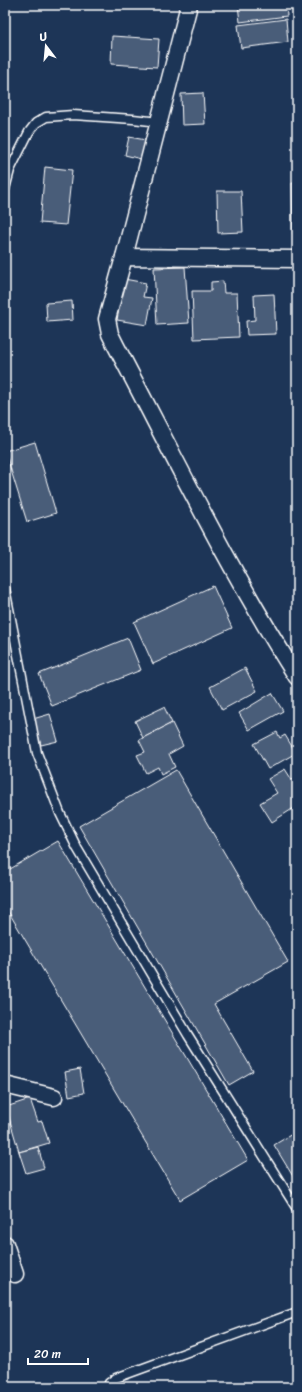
<svg xmlns="http://www.w3.org/2000/svg" width="302" height="1392" viewBox="0 0 302 1392" font-family="Sriracha,sans-serif">
<rect width="100%" height="100%" fill="#1d3557"/>
<filter id="ink" filterUnits="userSpaceOnUse"><feTurbulence type="fractalNoise" baseFrequency=".025" numOctaves="2"/><feDisplacementMap in="SourceGraphic" scale="8" xChannelSelector="R" yChannelSelector="G"/><feConvolveMatrix kernelMatrix="1 2 1 2 8 2 1 2 1" color-interpolation-filters="sRGB"/></filter>
<g filter="url(#ink)">
<g fill="#4a5d79" stroke="#fff">
<path d="M 238,5 L 286,5 L 287,16 L 240,22 Z"/>
<path d="M 286,19 L 288,42 L 241,48 L 238,25 Z"/>
<path d="M 112,36 L 159,39 L 157,67 L 111,64 Z"/>
<path d="M 203,93 L 205,124 L 182,125 L 181,94 Z"/>
<path d="M 129,137 L 146,140 L 141,159 L 125,155 Z"/>
<path d="M 45,167 L 72,170 L 66,225 L 40,223 Z"/>
<path d="M 292,183 L 297,183 L 297,234 L 293,234 Z"/>
<path d="M 217,191 L 241,191 L 243,232 L 218,233 Z"/>
<path d="M 185,267 L 189,323 L 157,325 L 154,268 Z"/>
<path d="M 124,279 L 146,283 L 143,297 L 152,298 L 147,325 L 117,320 Z"/>
<path d="M 223,281 L 224,293 L 237,293 L 239,337 L 194,339 L 192,291 L 211,291 L 211,282 Z"/>
<path d="M 274,294 L 276,334 L 247,335 L 246,321 L 255,320 L 254,295 Z"/>
<path d="M 72,301 L 73,320 L 47,322 L 46,303 Z"/>
<path d="M 35,442 L 56,513 L 27,522 L 5,451 Z"/>
<path d="M 213,586 L 232,628 L 153,664 L 134,622 Z"/>
<path d="M 128,638 L 141,670 L 52,706 L 39,674 Z"/>
<path d="M 245,668 L 257,691 L 222,710 L 210,687 Z"/>
<path d="M 272,693 L 283,711 L 249,730 L 239,713 Z"/>
<path d="M 164,707 L 172,723 L 143,738 L 135,721 Z"/>
<path d="M 50,714 L 58,741 L 41,745 L 33,719 Z"/>
<path d="M 172,723 L 183,746 L 169,754 L 175,767 L 161,774 L 158,767 L 146,773 L 137,755 L 145,752 L 139,740 Z"/>
<path d="M 277,732 L 280,738 L 285,735 L 296,753 L 268,769 L 254,744 Z"/>
<path d="M 285,769 L 292,780 L 297,777 L 297,806 L 272,822 L 260,803 L 277,793 L 268,779 Z"/>
<path d="M 176,770 L 288,962 L 214,1004 L 253,1071 L 229,1085 L 79,826 Z"/>
<path d="M 58,841 L 248,1160 L 180,1200 L 5,906 L 5,872 Z"/>
<path d="M 80,1069 L 84,1093 L 69,1096 L 65,1072 Z"/>
<path d="M 30,1099 L 38,1122 L 42,1121 L 49,1143 L 19,1152 L 6,1107 Z"/>
<path d="M 297,1131 L 297,1183 L 274,1145 Z"/>
<path d="M 38,1147 L 44,1168 L 26,1173 L 19,1152 Z"/>
</g>
<g fill="none" stroke-linecap="round" stroke-linejoin="round">
<defs>
<g id="service">
<path d="M 5,189 L 10,170 L 29,132 L 36,123 L 46,117 L 73,115 L 133,119 L 159,122"/>
<path d="M 5,588 L 37,753 L 60,813 L 77,848 L 188,1035 L 297,1209"/>
<path d="M 108,1387 L 109,1383 L 116,1378 L 297,1312"/>
</g>
<g id="minor">
<path d="M 124,257 L 189,5"/>
<path d="M 297,259 L 124,257 L 107,319 L 110,334 L 116,346 C 174,456 230,572 297,677"/>
<path d="M 5,1085 L 54,1097"/>
<path d="M 5,1244 L 15,1274"/>
</g>
</defs>
<use href="#service" stroke="#fff" stroke-width="11"/>
<use href="#minor" stroke="#fff" stroke-width="19"/>
<use href="#service" stroke="#1d3557" stroke-width="8"/>
<use href="#minor" stroke="#1d3557" stroke-width="16"/>
</g>
</g>
<rect width="302" height="1392" fill="none" stroke="#1d3557" stroke-width="20"/>
<rect x="10" y="10" width="282" height="1372" fill="none" stroke="#fff" stroke-width="1.5" filter="url(#ink)"/>
<g transform="translate(46 46) rotate(344)" stroke="#1d3557" stroke-width="3" paint-order="stroke">
<path d="M0-3L7 15L0 10L-7 15Z" fill="#ffffff"/>
<text y="-6" font-size="11" font-weight="bold" text-anchor="middle" fill="#ffffff">U</text>
</g>
<path d="M28 1358v6h60v-6" fill="none" stroke="#ffffff" stroke-width="2"/>
<text x="34" y="1358" font-size="12" fill="#ffffff" stroke="#1d3557" stroke-width="3" paint-order="stroke">20 m</text>
</svg>
